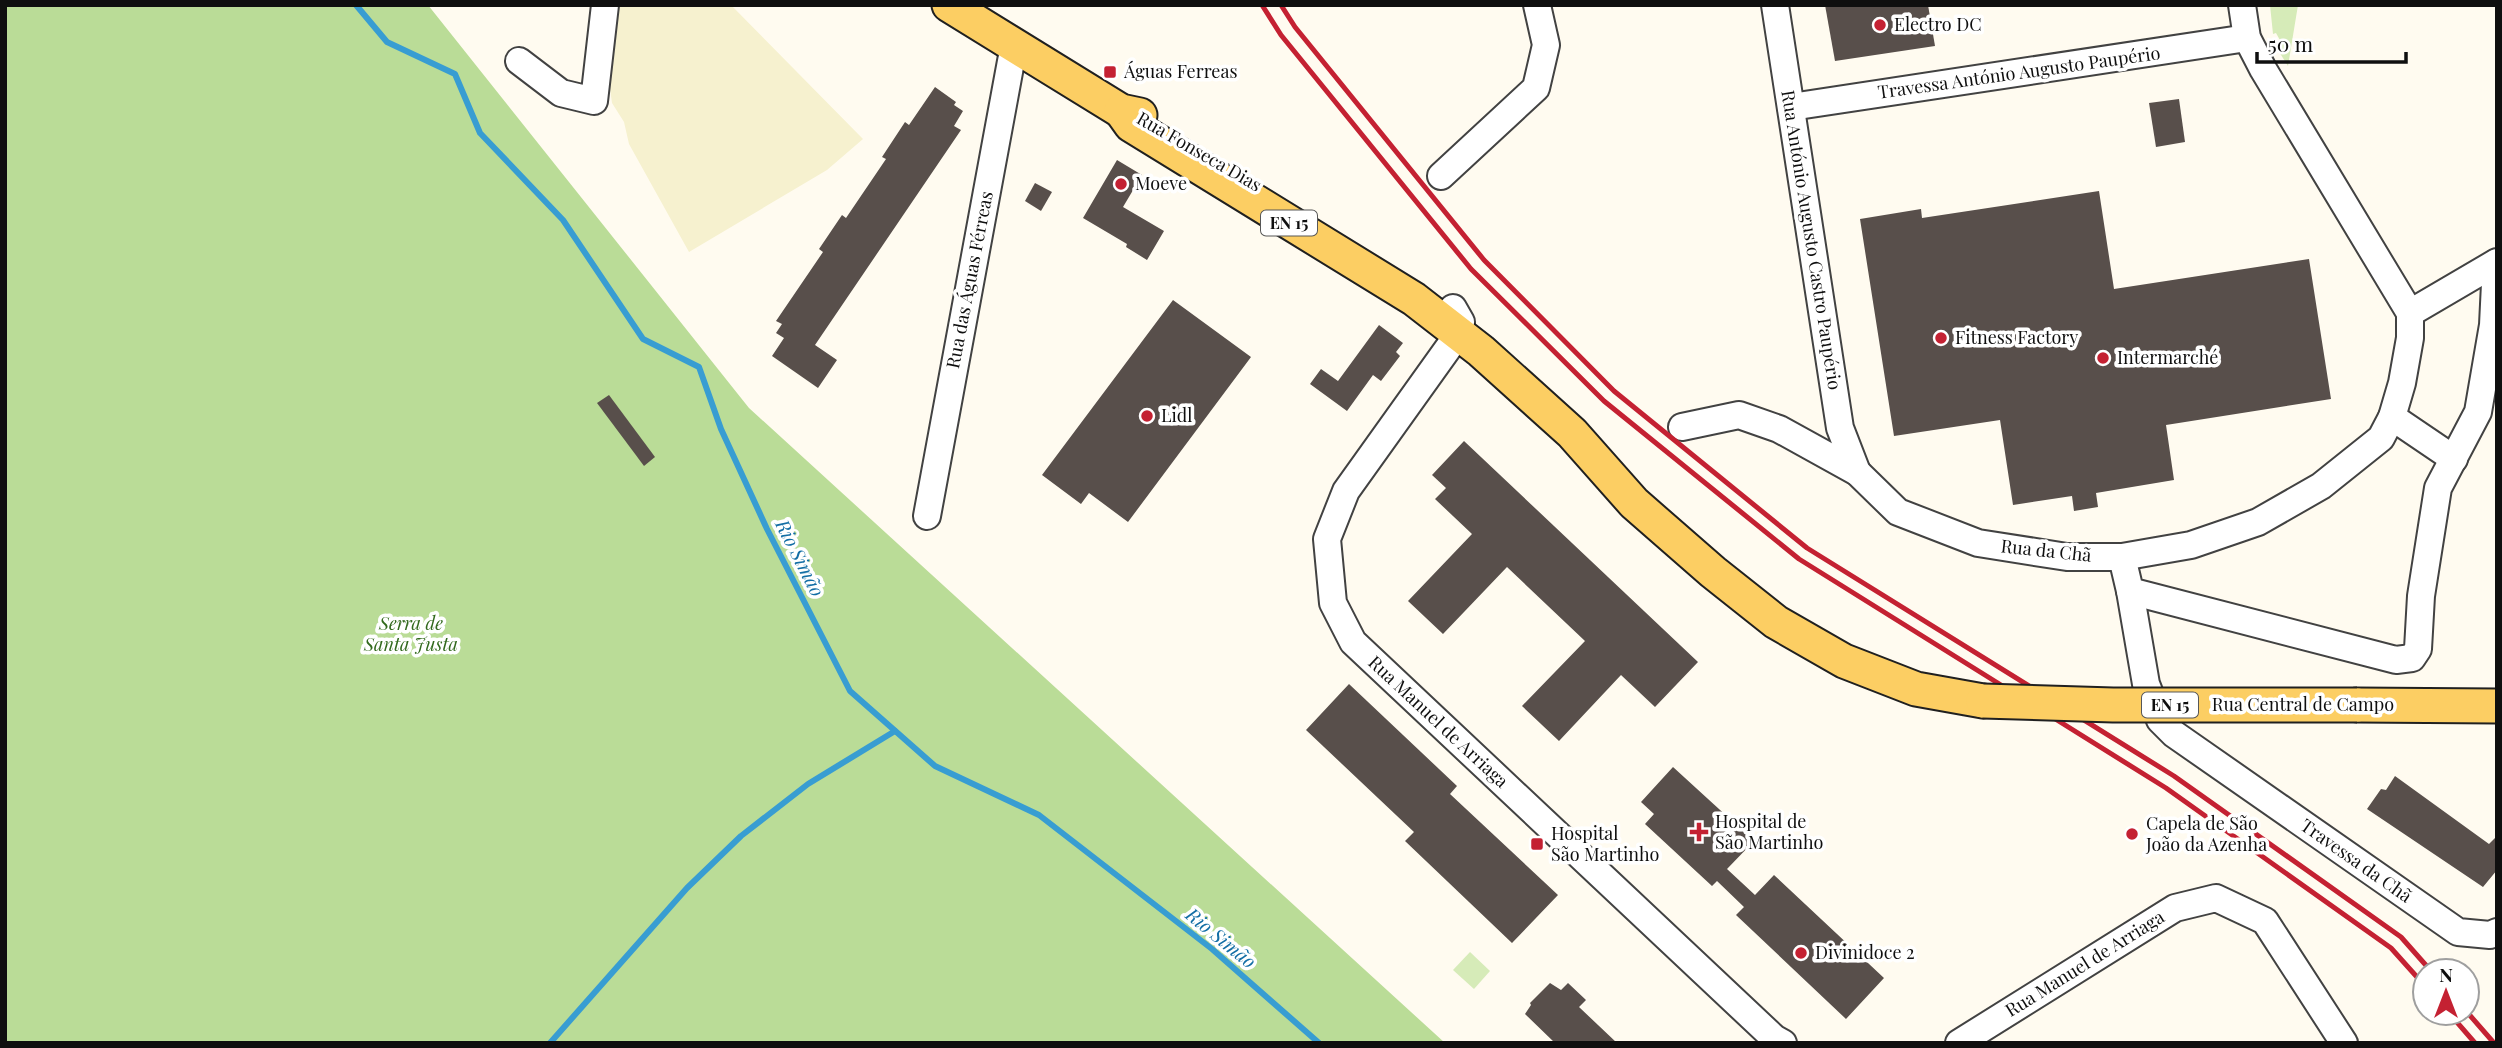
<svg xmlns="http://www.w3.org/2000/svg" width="2502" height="1048" viewBox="0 0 2502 1048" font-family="'Playfair Display',serif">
<rect width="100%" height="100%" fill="#fffbf0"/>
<path fill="#f6f1cf" d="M 617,5 L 731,5 L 863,139 L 827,170 L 689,252 L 629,144 L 624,122 L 612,103 L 609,82 Z"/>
<g fill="#d6ebb8">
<path d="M 2270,5 L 2298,5 L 2288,66 L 2276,47 L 2281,42 L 2276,33 L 2273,34 Z"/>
<path d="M 1470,952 L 1490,971 L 1474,989 L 1453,970 Z"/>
</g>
<path fill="#badc97" d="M 5,5 L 428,5 L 749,408 L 1445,1043 L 5,1043 Z"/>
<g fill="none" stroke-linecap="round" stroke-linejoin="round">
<g stroke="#389dd2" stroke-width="6">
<path d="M 356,5 L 387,42 L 455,74 L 480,133 L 563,220 L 643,339 L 699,367 L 721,429 L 767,529 L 850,691 L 935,766 L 1039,815 L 1212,949 L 1319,1043"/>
<path d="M 550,1043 L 687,888 L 741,836 L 808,784 L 895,731"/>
</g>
</g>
<g fill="#584f4b">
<path d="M 1825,5 L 1928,5 L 1935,46 L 1835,61 Z"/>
<path d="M 935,87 L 956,102 L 954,105 L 963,111 L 954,126 L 961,130 L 815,345 L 837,360 L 818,388 L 772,356 L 784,338 L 776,333 L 782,324 L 776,321 L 823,252 L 819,249 L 842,215 L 846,218 L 886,159 L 882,157 L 905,122 L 909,125 Z"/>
<path d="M 2179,99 L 2185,142 L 2156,147 L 2149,103 Z"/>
<path d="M 1117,160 L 1142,175 L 1123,207 L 1164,231 L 1147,260 L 1126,247 L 1127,244 L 1083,218 Z"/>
<path d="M 1035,183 L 1052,192 L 1041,211 L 1025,201 Z"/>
<path d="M 2099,191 L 2114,289 L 2309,259 L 2331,399 L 2166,425 L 2174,480 L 2096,493 L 2098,507 L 2074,511 L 2072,496 L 2013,505 L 2000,420 L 1894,436 L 1860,219 L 1921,209 L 1922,218 Z"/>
<path d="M 1173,300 L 1251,357 L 1128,522 L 1089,493 L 1081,504 L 1042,475 Z"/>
<path d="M 1379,325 L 1403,343 L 1396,352 L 1400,356 L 1381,381 L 1373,375 L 1347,411 L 1310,384 L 1321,369 L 1338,381 Z"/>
<path d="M 609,395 L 655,457 L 644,466 L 597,403 Z"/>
<path d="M 1464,441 L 1698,662 L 1655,707 L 1621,675 L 1559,741 L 1522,706 L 1585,641 L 1507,567 L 1443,634 L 1408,601 L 1472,534 L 1435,499 L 1446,488 L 1432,475 Z"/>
<path d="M 1349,684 L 1457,786 L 1450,794 L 1558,895 L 1512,943 L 1405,841 L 1414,832 L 1306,730 Z"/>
<path d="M 1673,767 L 1754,841 L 1727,869 L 1755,895 L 1774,875 L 1884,978 L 1846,1019 L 1736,915 L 1744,907 L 1717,881 L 1712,886 L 1645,824 L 1654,814 L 1641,802 Z"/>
<path d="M 2395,776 L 2489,844 L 2497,836 L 2497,870 L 2483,887 L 2367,809 L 2381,789 L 2386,790 Z"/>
<path d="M 1550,983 L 1561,990 L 1568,983 L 1586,1000 L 1579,1007 L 1617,1043 L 1555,1043 L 1525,1014 L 1531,1005 L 1530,1003 Z"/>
</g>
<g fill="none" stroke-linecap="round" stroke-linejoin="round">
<defs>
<g id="minor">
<path d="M 1775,5 L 1840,428 L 1857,472"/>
<path d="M 2242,5 L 2247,38 L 2263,69 L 2410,313"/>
<path d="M 519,61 L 561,93 L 594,101 L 605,5"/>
<path d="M 1791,107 L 2247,38"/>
<path d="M 1441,176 L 1536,88 L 1546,45 L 1537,5"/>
<path d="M 1453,308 L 1461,322 L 1459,333 L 1346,491 L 1327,539 L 1333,603 L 1353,642 L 1774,1038 L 1783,1043"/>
<path d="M 2410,313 L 2497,262"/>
<path d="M 2392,417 L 2454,459"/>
<path d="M 1682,427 L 1739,415 L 1779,429 L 1857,472 L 1898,512 L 1978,543 L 2067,557 L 2122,557 L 2191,545 L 2258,522 L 2321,486 L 2381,438 L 2392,417 L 2402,383 L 2410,338 L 2410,313"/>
<path d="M 927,516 L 1014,45"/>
<path d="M 2122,557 L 2130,591 L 2396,660 L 2412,658 L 2418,649 L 2421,596 L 2438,488 L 2478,412 L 2493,325 L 2496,263"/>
<path d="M 2130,591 L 2146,684 L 2160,720 L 2174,734 L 2458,932 L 2490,935 L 2497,932"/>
<path d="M 1959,1043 L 2175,908 L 2216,898 L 2265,921 L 2344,1043"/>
</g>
<g id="major">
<path d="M 949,5 L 1121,111 L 1140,115"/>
<path d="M 1121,111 L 1131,125 L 1414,299 L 1481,351 L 1572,433 L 1634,503 L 1713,572 L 1776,622 L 1844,661 L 1916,689 L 1983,701"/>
<path d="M 2357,705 L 2497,706"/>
</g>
</defs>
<use href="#minor" stroke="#424242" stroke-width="30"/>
<use href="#major" stroke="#202020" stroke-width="37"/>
<use href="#minor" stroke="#fff" stroke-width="26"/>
<use href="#major" stroke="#fcce63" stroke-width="33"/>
<g stroke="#c42132" stroke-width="5">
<path d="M 1262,5 L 1281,35 L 1471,269 L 1604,401 L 1799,559 L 2166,788 L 2391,948 L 2425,986"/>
<path d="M 1281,5 L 1295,27 L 1484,260 L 1614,391 L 1807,548 L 2174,776 L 2401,937 L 2431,971"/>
<path d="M 2467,1012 L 2494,1043"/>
<path d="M 2449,1013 L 2475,1043"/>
</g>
<defs>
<path id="major-bridge" d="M 1983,701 L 2113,705 L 2357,705"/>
</defs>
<use href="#major-bridge" stroke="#202020" stroke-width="37" stroke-linecap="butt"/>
<use href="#major-bridge" stroke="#fcce63" stroke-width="33"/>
</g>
<g fill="#c42132" stroke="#fff" stroke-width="2.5">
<circle cx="1880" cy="25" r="7"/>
<rect x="1103" y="65" width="14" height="14" rx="3.5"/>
<circle cx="1121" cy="184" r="7"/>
<circle cx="1941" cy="338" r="7"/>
<circle cx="2103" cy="358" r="7"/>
<circle cx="1147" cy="416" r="7"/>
<path d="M1695.5 821.5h7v7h7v7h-7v7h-7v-7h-7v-7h7z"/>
<circle cx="2132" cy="834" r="7"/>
<rect x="1530" y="837" width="14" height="14" rx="3.5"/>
<circle cx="1801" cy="953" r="7"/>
</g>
<g text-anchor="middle" stroke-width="7" stroke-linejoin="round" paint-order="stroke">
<g fill="#fff" stroke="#575757" stroke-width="2">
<rect x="1261" y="210.5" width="56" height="25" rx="5"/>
<rect x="2142" y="692.5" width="56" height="25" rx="5"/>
</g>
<g font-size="16" font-weight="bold" fill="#0f0f0f">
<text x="1289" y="229">EN 15</text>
<text x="2170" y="711">EN 15</text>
</g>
<g font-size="18" fill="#0f0f0f" stroke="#fff" text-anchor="start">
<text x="1894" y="31">Electro DC</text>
<text x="1124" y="78">Águas Ferreas</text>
<text x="1135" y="190">Moeve</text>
<text x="1955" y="344">Fitness Factory</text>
<text x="2117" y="364">Intermarché</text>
<text x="1161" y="422">Lidl</text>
<text x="1715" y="828">Hospital de<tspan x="1715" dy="21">São Martinho</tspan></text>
<text x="2146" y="830">Capela de São<tspan x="2146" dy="21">João da Azenha</tspan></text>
<text x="1551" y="840">Hospital<tspan x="1551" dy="21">São Martinho</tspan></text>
<text x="1815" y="959">Divinidoce 2</text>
</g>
<g font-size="18" fill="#0f0f0f" stroke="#fff">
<text transform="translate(2019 73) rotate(-8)" y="6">Travessa António Augusto Paupério</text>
<text transform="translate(1199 152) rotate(30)" y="6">Rua Fonseca Dias</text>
<text transform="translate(1811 240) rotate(81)" y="6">Rua António Augusto Castro Paupério</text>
<text transform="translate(970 280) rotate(-79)" y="6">Rua das Águas Férreas</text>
<text transform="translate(2046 551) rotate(6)" y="6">Rua da Chã</text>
<text x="2303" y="711">Rua Central de Campo</text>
<text transform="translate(1438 722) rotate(43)" y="6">Rua Manuel de Arriaga</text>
<text transform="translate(2356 861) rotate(35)" y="6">Travessa da Chã</text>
<text transform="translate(2085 964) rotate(-32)" y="6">Rua Manuel de Arriaga</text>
</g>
<g font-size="18" font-style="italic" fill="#31691c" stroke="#fff">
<text x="411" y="630">Serra de<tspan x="411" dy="21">Santa Justa</tspan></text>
</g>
<g font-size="19" font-style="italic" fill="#136ea5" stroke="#fff">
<text transform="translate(800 558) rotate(63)" y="7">Rio Simão</text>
<text transform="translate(1221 938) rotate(39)" y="7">Rio Simão</text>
</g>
</g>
<rect width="2502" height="1048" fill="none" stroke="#0f0f0f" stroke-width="14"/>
<g transform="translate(2446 992)"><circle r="33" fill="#ffffff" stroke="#9f9f9f" stroke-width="2"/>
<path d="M0-5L12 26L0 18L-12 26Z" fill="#c42132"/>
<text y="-10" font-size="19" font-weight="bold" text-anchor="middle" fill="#0f0f0f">N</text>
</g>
<path d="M2257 52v10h149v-10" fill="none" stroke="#0f0f0f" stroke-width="3.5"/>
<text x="2268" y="52" font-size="21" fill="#0f0f0f" stroke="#ffffff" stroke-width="5" paint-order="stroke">50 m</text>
</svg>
